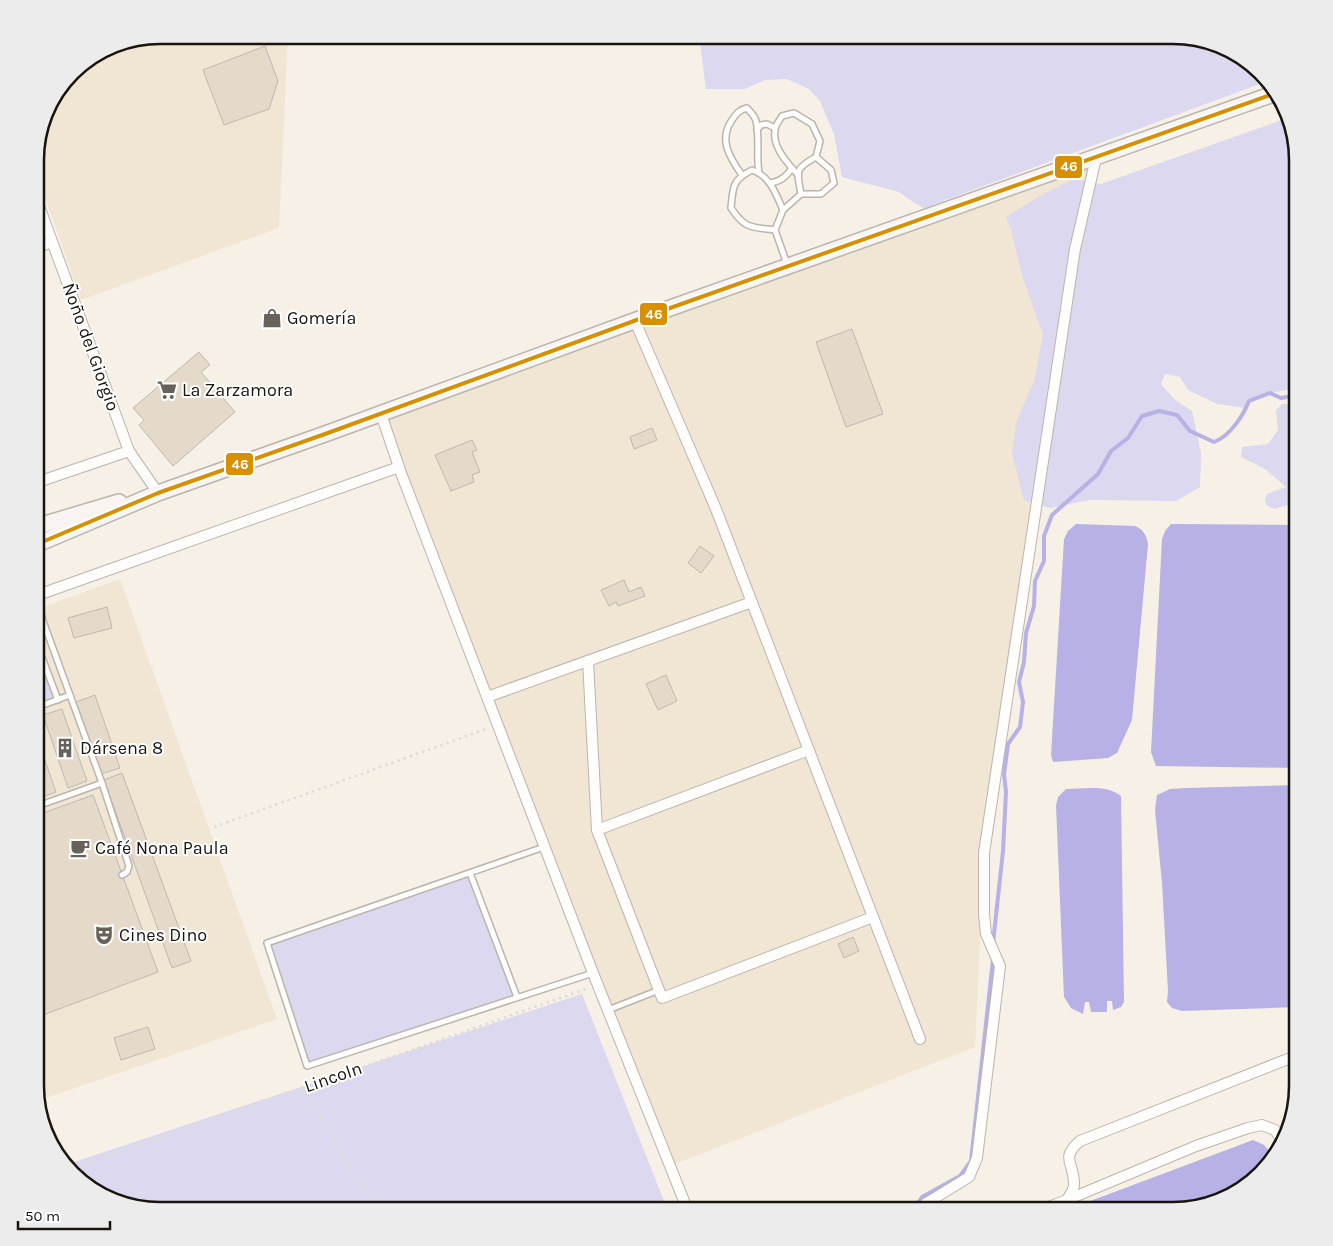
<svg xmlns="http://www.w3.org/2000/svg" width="1333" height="1246" viewBox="0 0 1333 1246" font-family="Karla,sans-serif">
<rect width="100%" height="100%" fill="#f7f0e6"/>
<g fill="#f1e5d4">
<path d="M 160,35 L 288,35 L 279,228 L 81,300 L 35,169 L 35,151 L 48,104 L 77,66 L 112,44 Z"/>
<path d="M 1096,158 L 984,853 L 975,1047 L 670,1166 L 381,414 Z"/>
<path d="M 120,579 L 277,1019 L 37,1101 L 35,1094 L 35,610 Z"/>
</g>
<g fill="#dcd8ef">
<path d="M 699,35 L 1181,35 L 1228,48 L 1262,72 L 1268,81 L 924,208 L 913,202 L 899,192 L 842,177 L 834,134 L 820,101 L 809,89 L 787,79 L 765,80 L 745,89 L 706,89 Z"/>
<path d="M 1290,117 L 1298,152 L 1298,388 L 1270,393 L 1249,401 L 1246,408 L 1217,404 L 1188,390 L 1180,377 L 1165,374 L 1161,384 L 1174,399 L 1192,411 L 1201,453 L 1200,487 L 1176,501 L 1090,500 L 1050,508 L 1024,500 L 1012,454 L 1016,423 L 1035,378 L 1043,334 L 1023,279 L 1011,229 L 1006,217 L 1038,197 L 1074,179 L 1101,184 Z"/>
<path d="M 1282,404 L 1298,404 L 1298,502 L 1274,509 L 1266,505 L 1265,499 L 1267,494 L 1286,487 L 1265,469 L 1241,457 L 1242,447 L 1268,444 L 1278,430 L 1276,410 Z"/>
<path d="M 35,639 L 58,700 L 35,708 Z"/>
<path d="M 470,873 L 517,997 L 307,1066 L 267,943 Z"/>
<path d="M 582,994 L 668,1211 L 160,1211 L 112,1201 L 71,1174 L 65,1165 Z"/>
</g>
<g fill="#b7b1e5">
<path d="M 1076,524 L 1135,526 C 1144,530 1146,535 1148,544 L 1132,720 L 1117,753 L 1108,758 L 1053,762 L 1051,755 L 1064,539 L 1068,531 Z"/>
<path d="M 1171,524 L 1298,525 L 1298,768 L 1156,766 L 1151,752 L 1162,539 L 1165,531 Z"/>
<path d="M 1298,785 L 1298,1007 L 1182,1011 L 1172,1008 L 1167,1002 L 1168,991 L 1162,883 L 1155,810 L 1157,795 L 1170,789 L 1185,788 Z"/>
<path d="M 1066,789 C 1084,789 1106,784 1121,796 L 1124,1002 L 1121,1007 L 1113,1010 L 1112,1001 L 1107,1001 L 1107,1012 L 1091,1012 L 1089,1002 L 1085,1002 L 1083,1014 L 1071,1008 L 1064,997 L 1056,805 L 1058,797 Z"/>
<path d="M 1253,1140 L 1264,1145 L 1274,1156 L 1261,1175 L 1221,1201 L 1181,1211 L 1077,1211 L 1085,1203 Z"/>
</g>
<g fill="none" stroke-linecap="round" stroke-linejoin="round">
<g stroke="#b7b1e5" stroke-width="4">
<path d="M 993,943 L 1003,851 L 1006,792 L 1004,774 L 1008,744 L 1020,727 L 1023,702 L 1019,682 L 1024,662 L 1026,633 L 1034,606 L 1035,581 L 1044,561 L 1044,536 L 1052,515 L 1098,474 L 1111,451 L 1128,438 L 1142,416 L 1159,411 L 1177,415 L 1190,431 L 1214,442 C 1230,436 1243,416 1249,401 L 1270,393 L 1281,398 L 1298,395"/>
<path d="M 913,1211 L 922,1197 L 960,1176 L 971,1161 L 993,960"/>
</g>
</g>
<g fill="#e5d9c9" stroke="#beb9b2">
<path d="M 265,46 L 278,81 L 269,109 L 224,125 L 203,70 Z"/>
<path d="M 852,329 L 883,414 L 846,427 L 816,342 Z"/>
<path d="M 199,352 L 210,365 L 201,372 L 235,412 L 173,466 L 139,425 L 144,420 L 133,408 Z"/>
<path d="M 652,428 L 657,440 L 634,449 L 630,437 Z"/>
<path d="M 472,440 L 477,450 L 472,452 L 480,472 L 472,475 L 474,482 L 451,491 L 435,455 Z"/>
<path d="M 700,546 L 714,556 L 701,573 L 688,563 Z"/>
<path d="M 624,580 L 629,592 L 641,587 L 645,596 L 618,606 L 616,602 L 609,606 L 601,590 Z"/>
<path d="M 107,607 L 112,628 L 74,638 L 68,618 Z"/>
<path d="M 666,675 L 677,701 L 658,710 L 646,684 Z"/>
<path d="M 95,695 L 120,768 L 101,774 L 76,702 Z"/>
<path d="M 62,709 L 87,781 L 68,788 L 43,715 Z"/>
<path d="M 35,732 L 56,792 L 37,799 L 35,793 Z"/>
<path d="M 122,773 L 191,961 L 172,968 L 104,780 Z"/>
<path d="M 93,795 L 158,972 L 35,1018 L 35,816 Z"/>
<path d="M 853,937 L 859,951 L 844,958 L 838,944 Z"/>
<path d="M 148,1027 L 155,1049 L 121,1060 L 114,1038 Z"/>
</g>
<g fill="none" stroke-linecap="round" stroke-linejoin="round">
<defs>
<g id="lane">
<path d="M 757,130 L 761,125 L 767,124 L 775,128"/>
<path d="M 797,174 C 787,162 772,147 775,130 C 775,125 780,120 782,116 L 794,113 L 812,124 L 820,141 L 816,157"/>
<path d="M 742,175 C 730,158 718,140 732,120 C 737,113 739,110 747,108 C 750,112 755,116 756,121 C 760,137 756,156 759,173"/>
<path d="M 770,183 C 781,181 786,177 792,168"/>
<path d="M 775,230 C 751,227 745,229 731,208 C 733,187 732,180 752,170 C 770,176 776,194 783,210"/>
<path d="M 787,264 L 775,230 L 783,210 L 801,194 L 821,194 L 834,183 L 831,170 L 816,157 C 794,169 797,171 801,194"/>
<path d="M 35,599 L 102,783 L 129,866 L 127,872 L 122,875"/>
<path d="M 35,627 L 42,617"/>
<path d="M 35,639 L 58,700"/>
<path d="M 35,708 L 70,695"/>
<path d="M 35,807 L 102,783"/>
<path d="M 544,847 L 267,943 L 307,1066 L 593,973"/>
<path d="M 470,873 L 517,997"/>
<path d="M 608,1010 L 659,990"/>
</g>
<g id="street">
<path d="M 35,195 L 129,451 L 158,493"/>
<path d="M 35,248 L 52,242"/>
<path d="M 635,321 L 716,509 L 920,1039"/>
<path d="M 381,414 L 401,473 L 593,973 L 688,1211"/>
<path d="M 35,483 L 129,451"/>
<path d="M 35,596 L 399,467"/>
<path d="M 588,661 L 597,830 L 662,998 L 873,917"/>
<path d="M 487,697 L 752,602"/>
<path d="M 597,830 L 809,750"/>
<path d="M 921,1211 L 925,1204 L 969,1177 L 977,1158 L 1000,966 L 986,934 L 984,914 L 984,853 L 1075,249 L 1096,158"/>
<path d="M 1038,1211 L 1067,1200 C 1069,1196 1074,1190 1074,1185 C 1075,1163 1059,1159 1080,1141 L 1298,1055"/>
<path d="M 1065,1211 L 1067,1200 L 1196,1146 L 1248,1128 L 1262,1125 L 1275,1130 L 1283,1142"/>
</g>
<g id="secondary">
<path d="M 35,527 L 119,502"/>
<path d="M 35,545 L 158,493 L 325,434 L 642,318 L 1276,93"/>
</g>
</defs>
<use href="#lane" stroke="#bab5ad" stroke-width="8"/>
<use href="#street" stroke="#bab5ad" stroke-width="12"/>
<use href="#secondary" stroke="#bab5ad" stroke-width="18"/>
<g stroke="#dedcd9" stroke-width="2.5" stroke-dasharray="2.5 4" stroke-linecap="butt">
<path d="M 214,827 L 489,728"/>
<path d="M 304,1088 L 354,1175 L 387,1211"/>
<path d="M 68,1170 L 589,988"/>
</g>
<use href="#lane" stroke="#fefdfb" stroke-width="5"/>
<use href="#street" stroke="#fefdfb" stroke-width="10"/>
<use href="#secondary" stroke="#f7f4f1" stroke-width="15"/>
<defs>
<path id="bus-1" d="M 35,545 L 158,493 L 325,434 L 642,318 L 1276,93"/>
</defs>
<use href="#bus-1" stroke="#fff" stroke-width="8"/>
<use href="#bus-1" stroke="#d69002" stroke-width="4"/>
</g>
<defs>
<symbol id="shop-bare" viewBox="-9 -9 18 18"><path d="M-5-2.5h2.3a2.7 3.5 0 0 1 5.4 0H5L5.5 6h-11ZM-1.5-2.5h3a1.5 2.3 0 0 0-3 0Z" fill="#66615a" stroke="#fff" stroke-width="2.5" paint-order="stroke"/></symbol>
<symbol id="supermarket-bare" viewBox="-9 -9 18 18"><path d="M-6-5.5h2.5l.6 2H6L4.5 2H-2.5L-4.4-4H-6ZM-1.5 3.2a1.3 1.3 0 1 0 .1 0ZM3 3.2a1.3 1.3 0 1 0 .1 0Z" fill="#66615a" stroke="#fff" stroke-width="2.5" paint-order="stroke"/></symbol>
<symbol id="building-bare" viewBox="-9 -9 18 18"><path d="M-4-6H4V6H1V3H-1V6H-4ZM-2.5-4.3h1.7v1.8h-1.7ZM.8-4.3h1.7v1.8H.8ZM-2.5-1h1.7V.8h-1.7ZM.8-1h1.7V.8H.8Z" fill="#66615a" stroke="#fff" stroke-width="2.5" paint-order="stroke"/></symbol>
<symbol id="cafe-bare" viewBox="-9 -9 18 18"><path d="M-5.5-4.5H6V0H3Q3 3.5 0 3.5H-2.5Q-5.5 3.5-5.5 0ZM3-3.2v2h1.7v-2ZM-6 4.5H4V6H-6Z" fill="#66615a" stroke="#fff" stroke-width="2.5" paint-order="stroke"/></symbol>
<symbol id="theatre-bare" viewBox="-9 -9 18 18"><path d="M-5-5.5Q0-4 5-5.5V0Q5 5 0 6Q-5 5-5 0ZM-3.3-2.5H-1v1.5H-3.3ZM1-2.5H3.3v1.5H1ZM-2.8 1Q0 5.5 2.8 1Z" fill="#66615a" stroke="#fff" stroke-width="2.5" paint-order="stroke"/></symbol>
</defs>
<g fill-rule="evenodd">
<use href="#shop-bare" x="258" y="304" width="28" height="28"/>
<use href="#supermarket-bare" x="153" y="376" width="28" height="28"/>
<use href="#building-bare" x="51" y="734" width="28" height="28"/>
<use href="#cafe-bare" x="66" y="834" width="28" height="28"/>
<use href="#theatre-bare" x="90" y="921" width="28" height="28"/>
</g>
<g text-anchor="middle" stroke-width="4" stroke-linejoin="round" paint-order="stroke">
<g font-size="18" fill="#18140e" stroke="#fff" text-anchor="start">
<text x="287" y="324">Gomería</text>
<text x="182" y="396">La Zarzamora</text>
<text x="80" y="754">Dársena 8</text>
<text x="95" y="854">Café Nona Paula</text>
<text x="119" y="941">Cines Dino</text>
</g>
<g font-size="18" fill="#18140e" stroke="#fff">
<text transform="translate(91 347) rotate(70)" y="6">Ñoño del Giorgio</text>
<text transform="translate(333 1077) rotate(-19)" y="6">Lincoln</text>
</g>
</g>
<path d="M0 0H1333V1246H0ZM160 44H1173A116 116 0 0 1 1289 160V1086A116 116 0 0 1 1173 1202H160A116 116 0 0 1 44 1086V160A116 116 0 0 1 160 44Z" fill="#edecec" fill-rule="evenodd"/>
<path fill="none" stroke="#18140e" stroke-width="2.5" d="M160 44H1173A116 116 0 0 1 1289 160V1086A116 116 0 0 1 1173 1202H160A116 116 0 0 1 44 1086V160A116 116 0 0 1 160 44Z"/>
<g stroke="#fff" stroke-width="2">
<rect x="1054" y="155" width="29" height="24" rx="5" fill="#d69002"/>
<rect x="639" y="302" width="29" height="24" rx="5" fill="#d69002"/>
<rect x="225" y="452" width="29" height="24" rx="5" fill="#d69002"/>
</g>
<g font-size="14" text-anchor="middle" font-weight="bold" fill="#fff">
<text x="1069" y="171">46</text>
<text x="654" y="319">46</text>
<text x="240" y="469">46</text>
</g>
<path d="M18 1221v8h92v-8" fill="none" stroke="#18140e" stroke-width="2.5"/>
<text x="25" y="1221" font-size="15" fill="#18140e" stroke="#ffffff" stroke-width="4" paint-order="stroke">50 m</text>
</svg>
